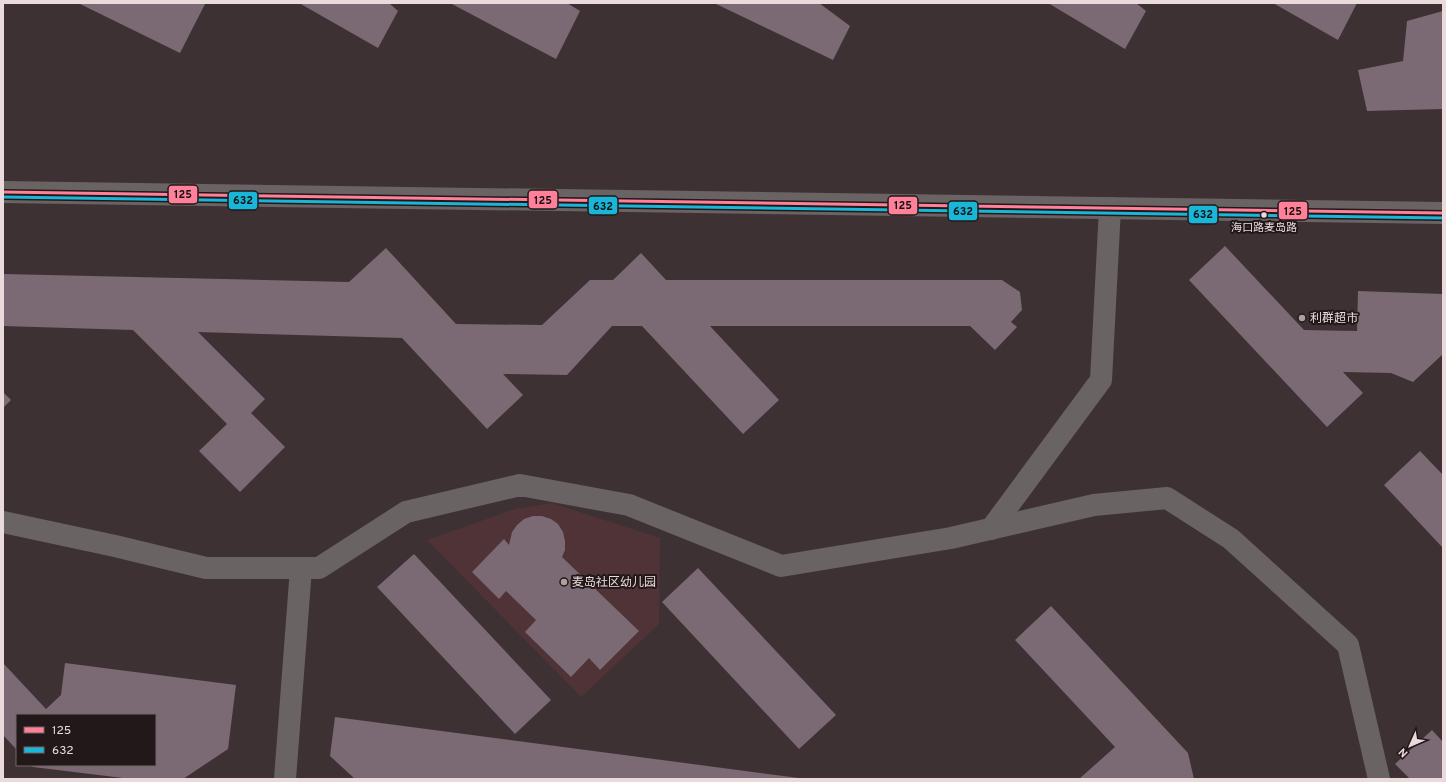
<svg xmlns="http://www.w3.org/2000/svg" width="1446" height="782" viewBox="0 0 1446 782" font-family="Overpass,'Noto Sans SC',sans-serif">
<rect width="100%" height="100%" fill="#3e3134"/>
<path fill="#4f3337" d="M 552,503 L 660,538 L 659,624 L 581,697 L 427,540 L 515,509 Z"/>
<g fill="#7b6973">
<path d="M 78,3 L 203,3 L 205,4 L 180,53 Z"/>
<path d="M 299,3 L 389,3 L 398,11 L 378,48 Z"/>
<path d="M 450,3 L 567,3 L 580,11 L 556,59 Z"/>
<path d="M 714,3 L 819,3 L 850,26 L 833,60 Z"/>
<path d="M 1048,3 L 1136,3 L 1146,11 L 1125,49 Z"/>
<path d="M 1273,3 L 1357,3 L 1338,40 Z"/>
<path d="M 1443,11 L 1443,109 L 1367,111 L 1358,70 L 1403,61 L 1407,21 Z"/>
<path d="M 1225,246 L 1304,330 L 1357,331 L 1358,291 L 1443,294 L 1443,354 L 1413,382 L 1391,373 L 1343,372 L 1363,393 L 1327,427 L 1189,280 Z"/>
<path d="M 386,248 L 456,324 L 542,325 L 590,280 L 613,280 L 641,253 L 666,280 L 1002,280 L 1020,292 L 1022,310 L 1011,322 L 1017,327 L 995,350 L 970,326 L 710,326 L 779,400 L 743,434 L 642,326 L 612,326 L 567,375 L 503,374 L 523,395 L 487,429 L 402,338 L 198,332 L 265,399 L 251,413 L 285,447 L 240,492 L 199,451 L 227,424 L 133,330 L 3,326 L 3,274 L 349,282 Z"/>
<path d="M 3,392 L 11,400 L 3,408 Z"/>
<path d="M 1420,451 L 1443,475 L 1443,548 L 1384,485 Z"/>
<path d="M 533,516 L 542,516 L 551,519 L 558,524 L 563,532 L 565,541 L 565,550 L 562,557 L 639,631 L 600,670 L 589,658 L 571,677 L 525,632 L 536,620 L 506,591 L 499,599 L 472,572 L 504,539 L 509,545 L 512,532 L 517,525 L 524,519 Z"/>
<path d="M 414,554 L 551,700 L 515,734 L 377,587 Z"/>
<path d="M 698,568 L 836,715 L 799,749 L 662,602 Z"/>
<path d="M 1051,606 L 1188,753 L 1194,779 L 1079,779 L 1115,747 L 1015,640 Z"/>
<path d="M 3,663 L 46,709 L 61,695 L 65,663 L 236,685 L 228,749 L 183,779 L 131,779 L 33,767 L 31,765 L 155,765 L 155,715 L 17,715 L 17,750 L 3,735 Z"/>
<path d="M 335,717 L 799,778 L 799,779 L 355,779 L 330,756 Z"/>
<path d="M 1432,730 L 1443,742 L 1443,779 L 1410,779 L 1395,764 Z"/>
</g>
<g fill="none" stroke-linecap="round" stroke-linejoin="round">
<g stroke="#6a6363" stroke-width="22">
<path d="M 3,192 L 1443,213"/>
<path d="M 3,522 L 115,546 L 206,568 L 319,568 L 406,512 L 520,485 L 629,505 L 781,566 L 951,538 L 1094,505 L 1167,498 L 1231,539 L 1348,645 L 1379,779"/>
<path d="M 991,529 L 1101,380 L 1110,208"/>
<path d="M 285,779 L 301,568"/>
</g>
<defs>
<path id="bus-1" d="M 3,192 L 1443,213"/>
<path id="bus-2" d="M 3,197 L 1443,218"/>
</defs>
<use href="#bus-1" stroke="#221819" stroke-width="6"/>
<use href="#bus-2" stroke="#221819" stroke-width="6"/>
<use href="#bus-1" stroke="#ff8098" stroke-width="3"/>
<use href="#bus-2" stroke="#1ab6d8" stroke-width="3"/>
</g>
<circle fill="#eadadc" stroke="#221819" stroke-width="1.5" cx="1264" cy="215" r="3.5"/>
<g fill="#ae9fa1" stroke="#221819" stroke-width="1.5">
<circle cx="1302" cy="318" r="4"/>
<circle cx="564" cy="582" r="4"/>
</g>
<g text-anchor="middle" stroke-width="4" stroke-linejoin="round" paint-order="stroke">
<g font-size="11" fill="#eadadc" stroke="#221819">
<text x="1264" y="231">海口路麦岛路</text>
</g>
<g font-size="12" fill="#eadadc" stroke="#221819" text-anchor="start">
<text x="1310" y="322">利群超市</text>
<text x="572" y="586">麦岛社区幼儿园</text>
</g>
</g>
<g stroke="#221819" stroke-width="1.5">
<rect x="168" y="185" width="30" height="19" rx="4" fill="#ff8098"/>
<rect x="528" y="190" width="30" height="19" rx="4" fill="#ff8098"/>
<rect x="228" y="191" width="30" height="19" rx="4" fill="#1ab6d8"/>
<rect x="888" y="196" width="30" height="19" rx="4" fill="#ff8098"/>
<rect x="588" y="196" width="30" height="19" rx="4" fill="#1ab6d8"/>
<rect x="1278" y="201" width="30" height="19" rx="4" fill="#ff8098"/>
<rect x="948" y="201" width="30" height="20" rx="4" fill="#1ab6d8"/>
<rect x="1188" y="205" width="30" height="19" rx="4" fill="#1ab6d8"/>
</g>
<g font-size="11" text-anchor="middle" font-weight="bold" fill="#111">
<text x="183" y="198">125</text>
<text x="543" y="204">125</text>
<text x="243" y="204">632</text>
<text x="903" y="209">125</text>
<text x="603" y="210">632</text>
<text x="1293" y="215">125</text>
<text x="963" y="215">632</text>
<text x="1203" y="218">632</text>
</g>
<rect width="1446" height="782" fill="none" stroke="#eadadc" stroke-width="8"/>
<rect x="16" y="714" width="140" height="52" fill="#221819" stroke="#726667"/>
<rect x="24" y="727" width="20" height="6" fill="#ff8098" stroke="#726667"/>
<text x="52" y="734" font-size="12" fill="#eadadc">125</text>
<rect x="24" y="747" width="20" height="6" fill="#1ab6d8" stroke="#726667"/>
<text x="52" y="754" font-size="12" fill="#eadadc">632</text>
<g transform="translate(1410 746) rotate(225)" stroke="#221819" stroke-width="3" paint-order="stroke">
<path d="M0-3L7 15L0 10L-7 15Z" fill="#eadadc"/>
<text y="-6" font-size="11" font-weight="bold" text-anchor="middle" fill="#eadadc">N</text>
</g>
</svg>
